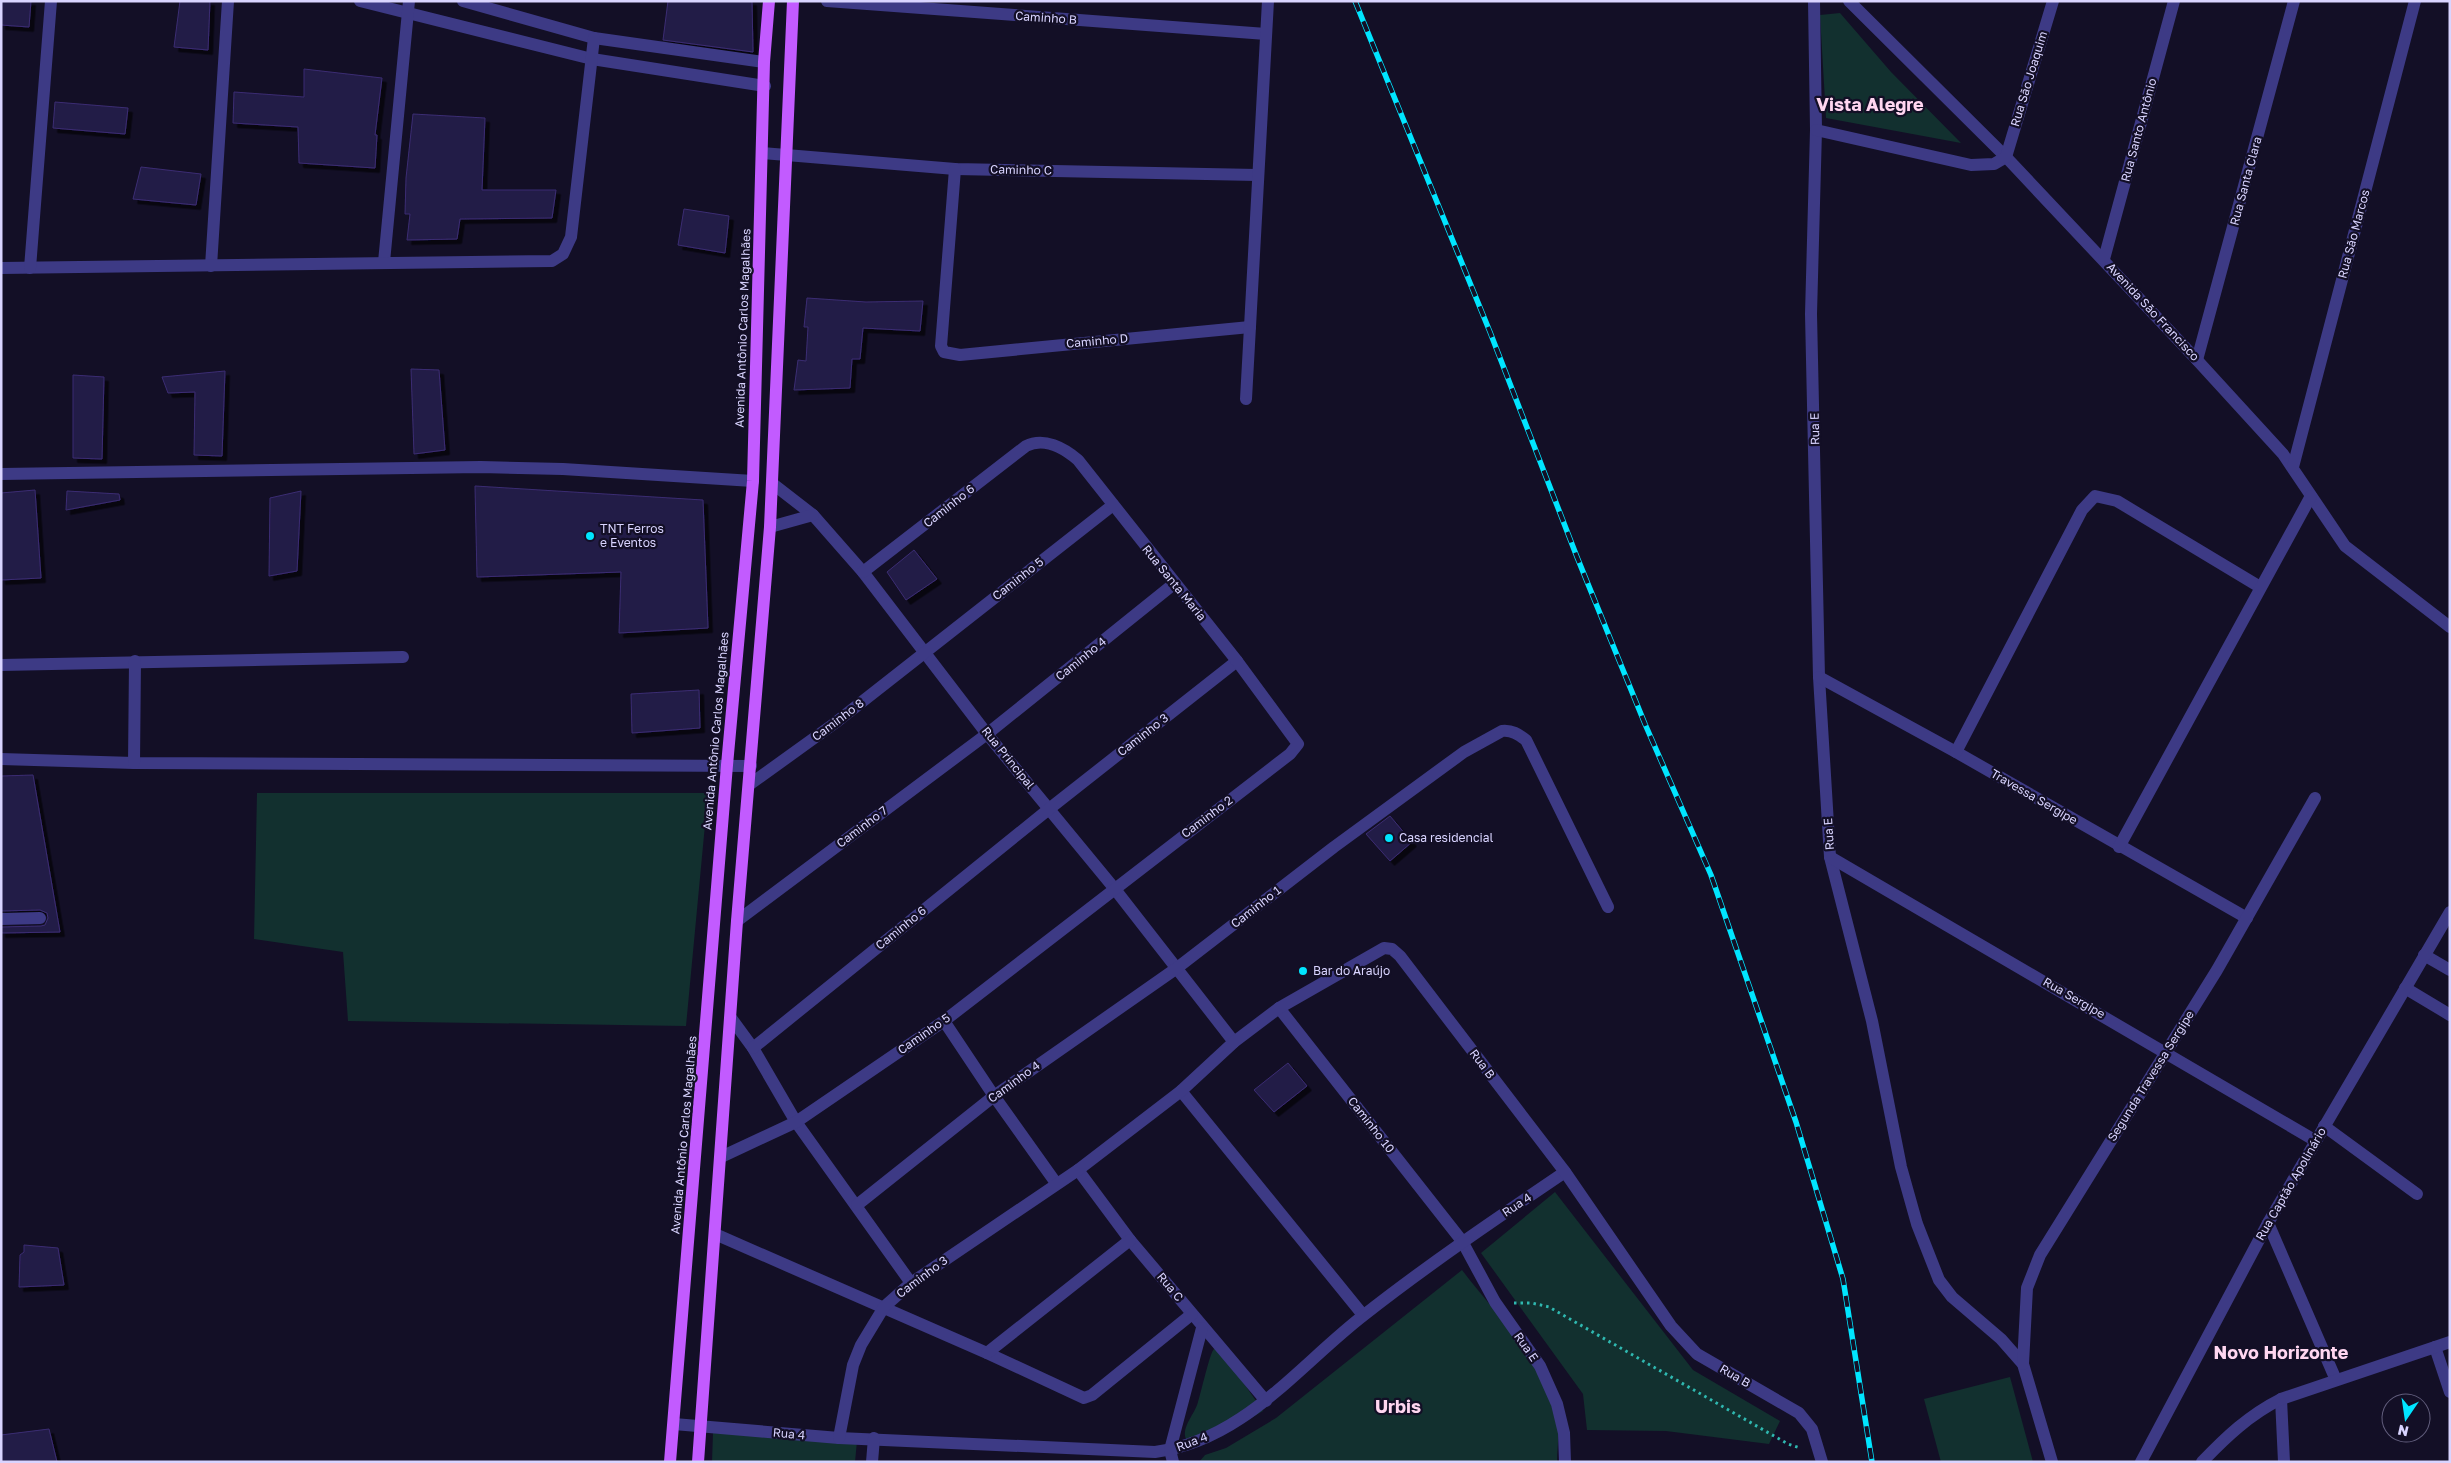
<svg xmlns="http://www.w3.org/2000/svg" width="2451" height="1463" viewBox="0 0 2451 1463" font-family="'Golos Text',sans-serif">
<defs>
<filter id="shadow"><feDropShadow dx="4.5" dy="4.5" stdDeviation="0" flood-color="#0009"/></filter>
</defs>
<rect width="100%" height="100%" fill="#130f26"/>
<g fill="#12302f">
<path d="M 1840,13 L 1891,72 L 1961,143 L 1826,118 L 1820,15 Z"/>
<path d="M 257,793 L 708,793 L 686,1026 L 348,1021 L 343,952 L 254,939 Z"/>
<path d="M 1555,1192 L 1693,1370 L 1780,1421 L 1769,1444 L 1666,1431 L 1587,1430 L 1583,1394 L 1481,1253 Z"/>
<path d="M 1462,1270 C 1495,1313 1552,1372 1558,1427 C 1559,1438 1557,1451 1557,1462 L 1199,1462 L 1205,1455 L 1226,1448 L 1276,1418 Z"/>
<path d="M 1214,1349 L 1220,1349 L 1263,1411 L 1219,1437 L 1186,1439 C 1181,1427 1195,1414 1198,1402 C 1201,1393 1210,1352 1214,1349 Z"/>
<path d="M 2010,1377 L 2033,1462 L 1941,1462 L 1924,1399 Z"/>
<path d="M 713,1433 L 857,1441 L 855,1462 L 712,1462 Z"/>
</g>
<g fill="#241b47" stroke="#3b2d73" filter="url(#shadow)">
<path d="M 1,1 L 31,1 L 29,27 L 1,25 Z"/>
<path d="M 180,1 L 210,1 L 208,50 L 174,47 Z"/>
<path d="M 668,1 L 752,1 L 753,52 L 663,40 Z"/>
<path d="M 304,69 L 382,78 L 375,135 L 377,135 L 375,168 L 299,163 L 298,127 L 233,123 L 234,92 L 304,97 Z"/>
<path d="M 55,102 L 128,108 L 125,134 L 53,128 Z"/>
<path d="M 413,114 L 485,118 L 482,190 L 556,190 L 552,218 L 460,219 L 457,239 L 407,240 L 410,214 L 405,214 L 406,178 Z"/>
<path d="M 141,167 L 201,174 L 196,205 L 133,199 Z"/>
<path d="M 684,209 L 729,216 L 725,253 L 678,245 Z"/>
<path d="M 807,298 L 866,302 L 923,301 L 920,331 L 863,328 L 860,359 L 852,359 L 850,388 L 794,390 L 798,360 L 806,361 L 808,327 L 804,327 Z"/>
<path d="M 411,369 L 439,370 L 445,450 L 414,454 Z"/>
<path d="M 225,371 L 222,456 L 194,455 L 195,392 L 168,393 L 162,377 Z"/>
<path d="M 73,375 L 104,377 L 102,459 L 73,458 Z"/>
<path d="M 475,486 L 703,500 L 708,628 L 619,633 L 621,572 L 477,577 Z"/>
<path d="M 35,490 L 41,578 L 1,580 L 1,493 Z"/>
<path d="M 67,491 L 119,494 L 120,500 L 66,510 Z"/>
<path d="M 301,491 L 297,571 L 269,576 L 270,498 Z"/>
<path d="M 914,550 L 937,579 L 906,600 L 887,572 Z"/>
<path d="M 699,690 L 700,728 L 632,733 L 631,694 Z"/>
<path d="M 33,775 L 60,932 L 1,933 L 1,927 L 41,926 L 45,925 L 48,918 L 47,913 L 40,910 L 1,911 L 1,776 Z"/>
<path d="M 1390,816 L 1412,842 L 1390,861 L 1366,834 Z"/>
<path d="M 1288,1063 L 1307,1086 L 1274,1112 L 1254,1090 Z"/>
<path d="M 24,1245 L 58,1248 L 64,1285 L 19,1287 L 20,1255 L 24,1252 Z"/>
<path d="M 49,1429 L 57,1462 L 1,1462 L 1,1435 Z"/>
</g>
<g fill="none" stroke-linecap="round" stroke-linejoin="round">
<path stroke="#2fb8b0" stroke-width="3" stroke-dasharray="2.5 4" stroke-linecap="butt" d="M 1514,1303 L 1532,1303 L 1549,1307 L 1788,1444 L 1800,1448"/>
<g stroke="#3d3a85" stroke-width="12">
<path d="M 360,1 L 592,59 L 765,86"/>
<path d="M 463,1 L 594,38 L 764,62"/>
<path d="M 827,1 L 1266,34"/>
<path d="M 1814,1 L 1816,130 L 1811,314 L 1819,677 L 1830,857 L 1872,1021 L 1901,1167 L 1917,1224 L 1939,1280 L 1952,1297 L 2001,1339 L 2023,1364 L 2052,1462"/>
<path d="M 1849,1 L 2006,157 L 2197,360 L 2283,454 L 2345,546 L 2450,627"/>
<path d="M 1816,130 L 1971,165 L 1994,164 L 2006,157 L 2053,1"/>
<path d="M 762,153 L 955,169 L 1257,175"/>
<path d="M 955,169 L 941,346 L 944,352 L 960,355 L 1250,327"/>
<path d="M 2104,259 L 2174,1"/>
<path d="M 384,262 L 409,1"/>
<path d="M 211,266 L 228,1"/>
<path d="M 1,268 L 552,261 L 563,254 L 571,237 L 594,38"/>
<path d="M 30,268 L 51,1"/>
<path d="M 2197,360 L 2294,1"/>
<path d="M 1246,399 L 1268,1"/>
<path d="M 2293,467 L 2415,1"/>
<path d="M 1,474 L 481,467 L 563,469 L 753,481"/>
<path d="M 773,484 L 813,515 L 863,572 L 987,734 L 1114,888 L 1234,1042"/>
<path d="M 770,527 L 813,515"/>
<path d="M 1,665 L 403,657"/>
<path d="M 1819,677 L 1956,752 L 2247,918"/>
<path d="M 1956,752 L 2082,510 L 2095,496 L 2117,501 L 2260,587"/>
<path d="M 1,759 L 134,763 L 751,766"/>
<path d="M 134,763 L 135,661"/>
<path d="M 749,785 L 835,723 L 1113,505"/>
<path d="M 2119,847 L 2311,496"/>
<path d="M 1830,857 L 2316,1141"/>
<path d="M 1,919 L 40,918"/>
<path d="M 737,921 L 987,734 L 1175,583"/>
<path d="M 2424,955 L 2450,970"/>
<path d="M 2405,988 L 2450,1015"/>
<path d="M 1279,1008 L 1462,1241 L 1495,1302 L 1540,1366 L 1557,1404 L 1564,1433 L 1565,1462"/>
<path d="M 731,1018 L 753,1048 L 796,1122 L 911,1283"/>
<path d="M 944,1021 L 994,1096 L 1056,1183"/>
<path d="M 753,1048 L 1049,809 L 1237,661"/>
<path d="M 1181,1091 L 1363,1315"/>
<path d="M 2324,1126 L 2417,1194"/>
<path d="M 721,1157 L 796,1122 L 944,1021 L 1290,754 L 1298,744 L 1237,661 L 1078,460 C 1064,448 1044,437 1026,446 L 863,572"/>
<path d="M 1078,1170 L 1130,1240 L 1266,1401"/>
<path d="M 857,1205 L 994,1096 L 1177,968 L 1334,847 L 1464,752 L 1502,731 C 1512,730 1518,734 1526,740 L 1608,907"/>
<path d="M 2268,1223 L 2336,1380"/>
<path d="M 715,1234 L 987,1353 L 1084,1398 L 1092,1395 L 1192,1314"/>
<path d="M 2435,1347 L 2450,1392"/>
<path d="M 987,1353 L 1130,1240"/>
<path d="M 2023,1364 L 2027,1288 L 2040,1255 L 2217,970 L 2315,798"/>
<path d="M 2281,1399 L 2284,1462"/>
<path d="M 674,1424 L 839,1438 L 1155,1452 C 1243,1441 1298,1366 1364,1315 C 1429,1264 1497,1218 1565,1172"/>
<path d="M 839,1438 L 853,1365 L 861,1345 L 884,1307 L 911,1283 L 1078,1170 L 1181,1091 L 1234,1042 L 1279,1008 L 1384,948 L 1392,949 L 1400,956 L 1565,1172 L 1671,1326 L 1697,1354 L 1799,1413 L 1812,1429 L 1822,1462"/>
<path d="M 872,1462 L 874,1438"/>
<path d="M 1173,1462 L 1170,1450 L 1202,1328"/>
<path d="M 2141,1462 L 2268,1223 L 2450,912"/>
<path d="M 2202,1462 C 2226,1437 2249,1415 2281,1399 L 2450,1342"/>
</g>
<g stroke="#c25bff" stroke-width="12">
<path d="M 670,1462 L 727,765 L 753,481 L 764,62 L 769,1"/>
<path d="M 698,1462 L 737,921 L 770,527 L 793,1"/>
</g>
<defs>
<path id="rail" d="M 1355,1 L 1490,332 L 1577,557 L 1645,724 L 1711,875 L 1796,1122 L 1843,1279 L 1872,1462"/>
</defs>
<use href="#rail" stroke="#00e5ff" stroke-width="5.5"/>
<use href="#rail" stroke="#130f26" stroke-width="4" stroke-dasharray="11" stroke-linecap="butt"/>
</g>
<g fill="#00e5ff" stroke="#130f26" stroke-width="2">
<circle cx="590" cy="536" r="5"/>
<circle cx="1389" cy="838" r="5"/>
<circle cx="1303" cy="971" r="5"/>
</g>
<g text-anchor="middle" stroke-width="4.5" stroke-linejoin="round" paint-order="stroke">
<g font-size="12" fill="#d9d4ff" stroke="#130f26">
<text transform="translate(1046 18) rotate(4)" y="4">Caminho B</text>
<text transform="translate(2029 79) rotate(-73)" y="4">Rua São Joaquim</text>
<text transform="translate(2139 130) rotate(-75)" y="4">Rua Santo Antônio</text>
<text transform="translate(1021 170) rotate(1)" y="4">Caminho C</text>
<text transform="translate(2246 181) rotate(-75)" y="4">Rua Santa Clara</text>
<text transform="translate(2354 234) rotate(-75)" y="4">Rua São Marcos</text>
<text transform="translate(2153 312) rotate(47)" y="4">Avenida São Francisco</text>
<text transform="translate(743 328) rotate(-88)" y="4">Avenida Antônio Carlos Magalhães</text>
<text transform="translate(1097 341) rotate(-5)" y="4">Caminho D</text>
<text transform="translate(1815 429) rotate(-91)" y="4">Rua E</text>
<text transform="translate(949 506) rotate(-38)" y="4">Caminho 6</text>
<text transform="translate(1018 579) rotate(-38)" y="4">Caminho 5</text>
<text transform="translate(1174 583) rotate(51)" y="4">Rua Santa Maria</text>
<text transform="translate(1081 659) rotate(-39)" y="4">Caminho 4</text>
<text transform="translate(838 720) rotate(-37)" y="4">Caminho 8</text>
<text transform="translate(716 731) rotate(-85)" y="4">Avenida Antônio Carlos Magalhães</text>
<text transform="translate(1143 735) rotate(-38)" y="4">Caminho 3</text>
<text transform="translate(1008 758) rotate(51)" y="4">Rua Principal</text>
<text transform="translate(2034 797) rotate(30)" y="4">Travessa Sergipe</text>
<text transform="translate(1207 817) rotate(-37)" y="4">Caminho 2</text>
<text transform="translate(862 827) rotate(-37)" y="4">Caminho 7</text>
<text transform="translate(1829 834) rotate(-94)" y="4">Rua E</text>
<text transform="translate(1256 907) rotate(-38)" y="4">Caminho 1</text>
<text transform="translate(901 928) rotate(-39)" y="4">Caminho 6</text>
<text transform="translate(2074 998) rotate(30)" y="4">Rua Sergipe</text>
<text transform="translate(924 1034) rotate(-35)" y="4">Caminho 5</text>
<text transform="translate(1482 1064) rotate(53)" y="4">Rua B</text>
<text transform="translate(2151 1076) rotate(-58)" y="4">Segunda Travessa Sergipe</text>
<text transform="translate(1014 1082) rotate(-36)" y="4">Caminho 4</text>
<text transform="translate(1371 1125) rotate(52)" y="4">Caminho 10</text>
<text transform="translate(684 1135) rotate(-85)" y="4">Avenida Antônio Carlos Magalhães</text>
<text transform="translate(2291 1184) rotate(-60)" y="4">Rua Captão Apolinário</text>
<text transform="translate(1517 1205) rotate(-34)" y="4">Rua 4</text>
<text transform="translate(922 1277) rotate(-37)" y="4">Caminho 3</text>
<text transform="translate(1170 1287) rotate(50)" y="4">Rua C</text>
<text transform="translate(1526 1347) rotate(55)" y="4">Rua E</text>
<text transform="translate(1735 1376) rotate(30)" y="4">Rua B</text>
<text transform="translate(789 1434) rotate(5)" y="4">Rua 4</text>
<text transform="translate(1192 1442) rotate(-21)" y="4">Rua 4</text>
</g>
<g font-size="12" fill="#d9d4ff" stroke="#130f26" text-anchor="start">
<text x="600" y="533">TNT Ferros<tspan x="600" dy="14">e Eventos</tspan></text>
<text x="1399" y="842">Casa residencial</text>
<text x="1313" y="975">Bar do Araújo</text>
</g>
<g font-size="18" font-weight="bold" fill="#ffd6f0" stroke="#130f26">
<text x="1870" y="111">Vista Alegre</text>
<text x="2281" y="1359">Novo Horizonte</text>
<text x="1398" y="1413">Urbis</text>
</g>
</g>
<rect width="2451" height="1463" fill="none" stroke="#d9d4ff" stroke-width="5"/>
<g transform="translate(2406 1418) rotate(193)"><circle r="24" fill="#130f26" stroke="#625e7d"/>
<path d="M0-4L9 19L0 12L-9 19Z" fill="#00e5ff"/>
<text y="-8" font-size="14" font-weight="bold" text-anchor="middle" fill="#d9d4ff">N</text>
</g>
</svg>
